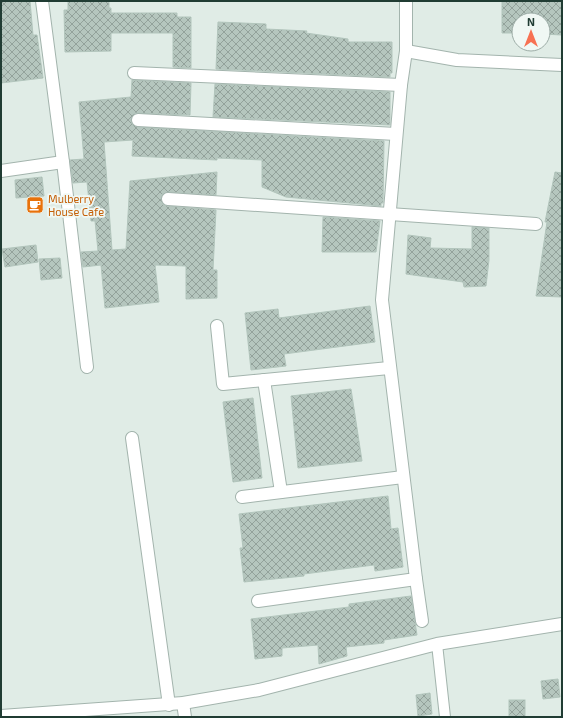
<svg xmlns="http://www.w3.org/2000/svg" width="563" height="718" viewBox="0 0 563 718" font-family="'Exo 2',sans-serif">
<defs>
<pattern id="building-cross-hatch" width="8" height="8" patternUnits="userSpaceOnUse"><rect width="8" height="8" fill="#b5c6be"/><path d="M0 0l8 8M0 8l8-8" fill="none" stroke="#93a29b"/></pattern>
</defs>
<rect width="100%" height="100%" fill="#e0ece6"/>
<g fill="url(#building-cross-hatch)" stroke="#b2c5bc">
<path d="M 1,1 L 30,1 L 33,35 L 37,35 L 43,78 L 1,83 Z"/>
<path d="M 68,1 L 109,1 L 109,8 L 111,8 L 111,13 L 177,13 L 177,17 L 191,17 L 191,68 L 173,67 L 173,33 L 111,33 L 111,51 L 65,52 L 64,10 L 68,10 Z"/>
<path d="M 502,1 L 562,1 L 562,35 L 543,34 L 543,20 L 519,20 L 519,33 L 502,33 Z"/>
<path d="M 218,22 L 266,24 L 266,29 L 307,31 L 306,33 L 348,39 L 348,42 L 392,42 L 392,73 L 390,73 L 390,77 L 216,69 Z"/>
<path d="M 132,80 L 191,83 L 190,115 L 135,113 L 131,120 L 132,124 L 137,127 L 384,141 L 383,203 L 381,203 L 381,206 L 286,197 L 262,187 L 262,160 L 217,158 L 217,160 L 132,156 L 133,140 L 104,142 L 112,250 L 126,249 L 130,181 L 217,172 L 216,195 L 168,192 L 162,195 L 161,199 L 164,205 L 167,206 L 216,210 L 213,270 L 217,270 L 217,298 L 186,299 L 186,266 L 155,265 L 159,302 L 105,308 L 101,265 L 83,267 L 81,252 L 98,251 L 95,221 L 91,221 L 87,182 L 73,183 L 70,160 L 84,159 L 79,102 L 131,97 Z"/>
<path d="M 215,84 L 390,92 L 390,125 L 213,117 Z"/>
<path d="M 555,172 L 562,173 L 562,297 L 536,296 L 547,222 L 545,222 Z"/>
<path d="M 42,177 L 44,196 L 16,198 L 15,180 Z"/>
<path d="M 323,217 L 380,221 L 376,252 L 322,252 Z"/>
<path d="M 472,227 L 489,228 L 489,260 L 486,286 L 464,287 L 463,282 L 406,274 L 408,235 L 431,238 L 430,248 L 472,249 Z"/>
<path d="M 36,245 L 38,262 L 5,267 L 2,249 Z"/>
<path d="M 60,258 L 62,278 L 41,280 L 39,259 Z"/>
<path d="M 370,306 L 375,342 L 284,354 L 286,366 L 251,370 L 245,313 L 278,309 L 279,318 Z"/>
<path d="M 351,389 L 362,461 L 298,468 L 291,396 Z"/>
<path d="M 253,398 L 262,478 L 233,482 L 223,402 Z"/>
<path d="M 388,496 L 391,529 L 398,528 L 403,567 L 375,571 L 374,565 L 304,574 L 304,576 L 244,582 L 240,548 L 243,548 L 239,514 Z"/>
<path d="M 411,596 L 417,635 L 384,640 L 384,643 L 346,647 L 347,656 L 319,664 L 318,645 L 282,648 L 282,656 L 255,659 L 251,619 L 349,607 L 349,604 Z"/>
<path d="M 558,679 L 560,697 L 543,699 L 541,681 Z"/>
<path d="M 430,693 L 432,714 L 418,716 L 416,695 Z"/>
<rect x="509" y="700" width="16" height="17"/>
</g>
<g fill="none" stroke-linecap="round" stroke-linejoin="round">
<defs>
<path id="service" d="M 437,644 L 445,717"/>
<g id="minor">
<path d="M 42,1 L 63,162 L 87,367"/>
<path d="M 406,51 L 457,60 L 562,65"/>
<path d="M 134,73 L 401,85"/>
<path d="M 138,120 L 396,134"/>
<path d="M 1,171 L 63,162"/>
<path d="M 168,199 L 536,224"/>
<path d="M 217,326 L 223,384 L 389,368"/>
<path d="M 264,380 L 281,492"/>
<path d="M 132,438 L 169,705"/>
<path d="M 242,497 L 403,477"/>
<path d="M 416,579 L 422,621"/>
<path d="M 258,601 L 416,579 L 382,300 L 401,85 L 406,51 L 406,1"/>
<path d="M 183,703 L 185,717"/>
<path d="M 1,716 L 183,703 L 259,690 L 437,644 L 562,624"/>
</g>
</defs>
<use href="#service" stroke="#a3b4ad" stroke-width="12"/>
<use href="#minor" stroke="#a3b4ad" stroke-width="14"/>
<use href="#service" stroke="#fff" stroke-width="10"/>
<use href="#minor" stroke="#fff" stroke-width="12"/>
</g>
<defs>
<symbol id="cafe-square" viewBox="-11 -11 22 22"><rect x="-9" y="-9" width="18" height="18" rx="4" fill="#e8710a" stroke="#f0f8f4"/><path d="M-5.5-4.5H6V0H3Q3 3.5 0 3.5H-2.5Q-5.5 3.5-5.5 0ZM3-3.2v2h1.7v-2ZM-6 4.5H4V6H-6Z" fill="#fff"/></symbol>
</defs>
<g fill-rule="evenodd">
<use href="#cafe-square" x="25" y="195" width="20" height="20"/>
</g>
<g text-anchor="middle" stroke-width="3.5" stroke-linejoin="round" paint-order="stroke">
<g font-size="11" fill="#c56008" stroke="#f0f8f4" text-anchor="start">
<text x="48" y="203">Mulberry<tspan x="48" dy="13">House Cafe</tspan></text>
</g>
</g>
<rect width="563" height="718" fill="none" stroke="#203c33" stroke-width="4"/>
<g transform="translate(531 32)"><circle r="19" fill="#f0f8f4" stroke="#9dada7"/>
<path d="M0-3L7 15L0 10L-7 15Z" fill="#f77152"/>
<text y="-6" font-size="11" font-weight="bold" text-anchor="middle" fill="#203c33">N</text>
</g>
</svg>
